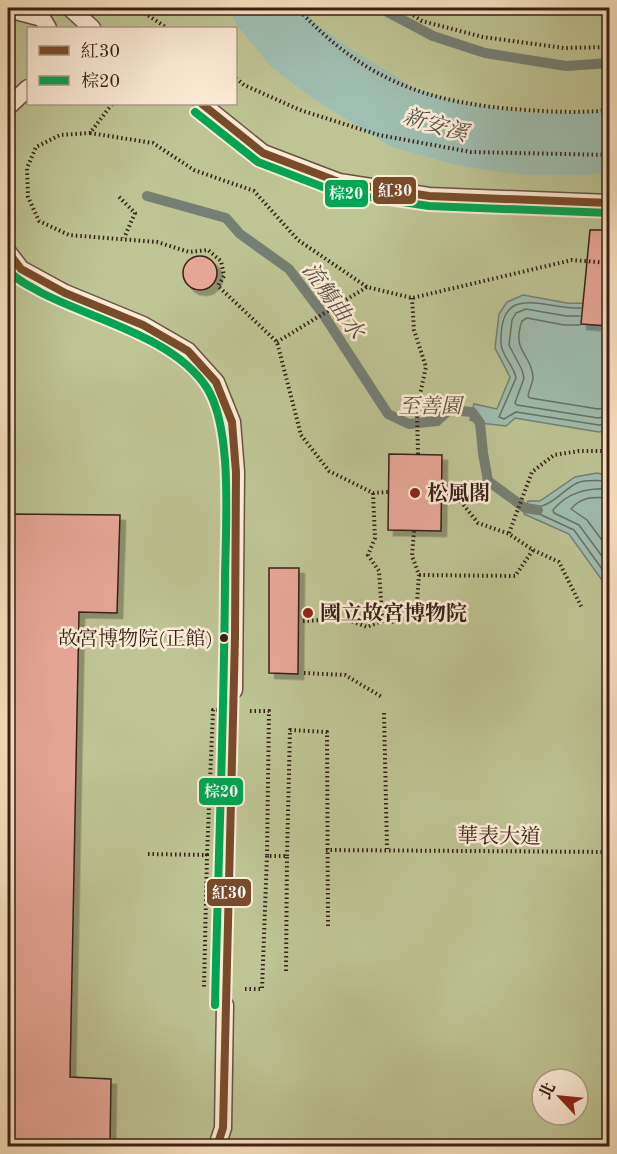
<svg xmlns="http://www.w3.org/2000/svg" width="617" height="1154" viewBox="0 0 617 1154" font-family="'Old Standard TT','Noto Serif TC',serif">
<defs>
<filter id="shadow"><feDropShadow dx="5.5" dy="5.5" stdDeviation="0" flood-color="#0004"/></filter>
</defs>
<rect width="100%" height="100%" fill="#fce4c1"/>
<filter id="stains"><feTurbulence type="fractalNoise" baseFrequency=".00333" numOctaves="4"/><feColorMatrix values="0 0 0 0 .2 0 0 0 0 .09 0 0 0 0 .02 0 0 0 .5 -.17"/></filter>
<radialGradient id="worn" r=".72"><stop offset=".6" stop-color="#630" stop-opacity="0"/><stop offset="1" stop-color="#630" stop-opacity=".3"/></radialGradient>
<g fill="#bec494" stroke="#7a7256" stroke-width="1.5" fill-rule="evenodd">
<path d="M 8,8 L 230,8 L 271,51 L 377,125 L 557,145 L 609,146 L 609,1146 L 8,1146 ZM 28,28 L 236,28 L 236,104 L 28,104 ZM 542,1079 L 578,1079 L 578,1115 L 542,1115 Z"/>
<path d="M 279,8 L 609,8 L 609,117 L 536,121 L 413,102 L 337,61 Z"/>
</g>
<g fill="#9fbfb2" stroke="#757f74" stroke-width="1.5">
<path d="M 523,295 L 567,303 L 609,304 L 609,430 L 599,432 L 515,418 L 506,426 L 480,423 L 470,420 L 474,404 L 497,409 L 510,377 L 495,348 L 499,314 L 507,302 Z"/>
<path d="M 597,473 L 609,476 L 609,590 L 569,534 L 524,514 L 528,501 L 540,501 L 575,477 Z"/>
</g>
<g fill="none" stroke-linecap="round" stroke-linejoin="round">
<g stroke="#6a7065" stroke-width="1.5">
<path d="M 581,308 C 542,309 499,281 501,344 C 502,356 514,366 516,378 L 499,417 L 504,419 L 516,412 L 599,425 L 610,424"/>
<path d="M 580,316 L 566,316 L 526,309 L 516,313 L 512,320 L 509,345 L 522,370 L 524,378 L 515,403 L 517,405 L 598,418 L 610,416"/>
<path d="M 580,325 L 564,325 L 527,318 L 522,321 C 511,352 532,354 533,377 C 533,383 529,389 528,396 L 530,398 L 598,409 L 610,407"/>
<path d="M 610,481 C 599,481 587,479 577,483 C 563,490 552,506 536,507 L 534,510 L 535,512 L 574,530 L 610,580"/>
<path d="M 610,489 C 587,488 568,492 553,510 L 554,513 L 579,525 L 610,567"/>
<path d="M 610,498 C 594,497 582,496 571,509 L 587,520 L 610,551"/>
</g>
<g stroke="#757f74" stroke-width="10">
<path d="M 380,8 L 433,36 L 485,53 L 566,66 L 610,63"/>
<path d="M 147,196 L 226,218 L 240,234 L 289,269 L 323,314 L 388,414 L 409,424 L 437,421 L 449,410 L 472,412 L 480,423 L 483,453 L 488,481 L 525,508 L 538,510"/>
</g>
<path stroke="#9fbfb2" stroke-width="62" d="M 263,8 L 293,45 L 334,75 L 404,118 L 464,135 L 527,144 L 585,144 L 610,140"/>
</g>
<g fill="#e7a797" stroke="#362018" stroke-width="1.5" filter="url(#shadow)">
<path d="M 590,230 L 609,230 L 609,326 L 581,324 Z"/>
<circle cx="200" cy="273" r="17"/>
<path d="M 389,454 L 442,455 L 441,531 L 388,530 Z"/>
<path d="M 8,514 L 120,515 L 117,613 L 79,612 L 70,1077 L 111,1079 L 110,1146 L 8,1146 Z"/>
<path d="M 269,568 L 299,568 L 298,674 L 269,673 Z"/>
</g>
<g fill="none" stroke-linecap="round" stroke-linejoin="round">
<defs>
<g id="lane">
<path d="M 70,8 L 92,28"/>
<path d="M 8,9 L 42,18 L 48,28"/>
<path d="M 202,104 L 263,153 L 339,182 L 429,196 L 610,203"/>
<path d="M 8,107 L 28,88"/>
<path d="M 8,252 L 21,269 L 65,293 L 143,325 L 188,351 L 216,382 L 232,422 L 236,472 L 234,690"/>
<path d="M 217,1146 L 223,1128 L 225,1005"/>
</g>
</defs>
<use href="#lane" stroke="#685142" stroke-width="19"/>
<g stroke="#362018" stroke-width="4" stroke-dasharray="1.5 3" stroke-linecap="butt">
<path d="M 137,8 L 167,28"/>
<path d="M 297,8 C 365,81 429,104 527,110 C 554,112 582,113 610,110"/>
<path d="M 402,8 L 422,21 L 483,37 L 564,48 L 610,47"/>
<path d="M 236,78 L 244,85 L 300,110 L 379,135 L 471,152 L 610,155"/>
<path d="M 112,104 L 90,133 L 60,135 L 36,147 L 27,168 L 28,197 L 39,221 L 69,235 L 157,242 L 189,252 L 208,250 L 221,261 L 224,276 L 218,286 L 277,342 L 301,435 L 329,471 L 373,493 L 388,492"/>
<path d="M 90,133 L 153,143 L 194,170 L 254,191 L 298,240 L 367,287 L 412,298 L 572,260 L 610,263"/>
<path d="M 119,197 L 135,213 L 124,238"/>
<path d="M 412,298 L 414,330 L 426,367 L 417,408 L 418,455"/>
<path d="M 277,342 L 367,287"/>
<path d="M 373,493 L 375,538 L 368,555 L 379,571 L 382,615 L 395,623"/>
<path d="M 442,493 L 454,493 L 478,523 L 509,534 L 533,550 L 559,562 L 582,608"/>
<path d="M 414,531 L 412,556 L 419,575 L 416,616"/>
<path d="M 509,533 L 532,472 L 554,455 L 579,451 L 610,451"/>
<path d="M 419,575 L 515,576 L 533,550"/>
<path d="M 303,621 L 346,619 L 367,627 L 387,619"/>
<path d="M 304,673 L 345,675 L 382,697"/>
<path d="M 250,711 L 269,711 L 267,856"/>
<path d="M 384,713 L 387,849"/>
<path d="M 326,850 L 610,852"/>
<path d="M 148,854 L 207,855 L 204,988"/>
<path d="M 207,855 L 213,710 L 218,710"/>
<path d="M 287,856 L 290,730 L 327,732 L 328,927"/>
<path d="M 245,989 L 262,989 L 267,856 L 287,856 L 286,973"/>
</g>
<use href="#lane" stroke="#fdedd7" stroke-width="16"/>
<defs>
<g id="bus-1">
<path d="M 202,104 L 263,153 L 339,182 L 429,196 L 610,203"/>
<path d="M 8,252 L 21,269 L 65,293 L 143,325 L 188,351 L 216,382 L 232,422 L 236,472 L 235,637 L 223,1128 L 217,1146"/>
</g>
<g id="bus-2">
<path d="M 195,112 L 258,162 L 336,192 L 429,206 L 610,213"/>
<path d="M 8,269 C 16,280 28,285 40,292 C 91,319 175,337 207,388 C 234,431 225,532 225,584 C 224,724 218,864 215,1005"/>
</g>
</defs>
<use href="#bus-1" stroke="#fdedd7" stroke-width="12"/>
<use href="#bus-2" stroke="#fdedd7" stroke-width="12"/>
<use href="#bus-1" stroke="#7a4b2a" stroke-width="8"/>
<use href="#bus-2" stroke="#00a651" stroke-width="8"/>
</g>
<g fill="#8f2418" stroke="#fdedd7" stroke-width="2">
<circle cx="415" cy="493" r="6"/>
<circle cx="308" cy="613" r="6"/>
</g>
<circle fill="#362018" stroke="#fdedd7" stroke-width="2" cx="224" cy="638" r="5"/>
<g text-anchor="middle" stroke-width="5" stroke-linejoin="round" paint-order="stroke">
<g font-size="20" fill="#362018" stroke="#fdedd7" text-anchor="end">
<text x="213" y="645">故宮博物院(正館)</text>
</g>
<g font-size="21" font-style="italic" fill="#5f513d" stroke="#fdedd7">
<text x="430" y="413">至善園</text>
</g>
<g font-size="21" font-weight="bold" fill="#362018" stroke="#fdedd7" text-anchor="start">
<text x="427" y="500">松風閣</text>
<text x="320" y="620">國立故宮博物院</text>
</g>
<g font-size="21" fill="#362018" stroke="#fdedd7">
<text transform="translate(499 836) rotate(1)" y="7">華表大道</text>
</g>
<g font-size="22" font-style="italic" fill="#565046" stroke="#fdedd7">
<text transform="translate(436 124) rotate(17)" y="8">新安溪</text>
<text transform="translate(334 300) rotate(54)" y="8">流觴曲水</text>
</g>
</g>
<g stroke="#fdedd7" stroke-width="2">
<rect x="372" y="176" width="45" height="29" rx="6" fill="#7a4b2a"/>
<rect x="324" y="179" width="45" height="29" rx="6" fill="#00a651"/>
<rect x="198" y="777" width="46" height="29" rx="6" fill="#00a651"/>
<rect x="206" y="878" width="46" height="29" rx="6" fill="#7a4b2a"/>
</g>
<g font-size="16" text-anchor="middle" font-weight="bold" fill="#fff">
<text x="395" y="196">紅30</text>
<text x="346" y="199">棕20</text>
<text x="221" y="797">棕20</text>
<text x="229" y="898">紅30</text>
</g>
<rect width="617" height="1154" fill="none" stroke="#fce4c1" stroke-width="30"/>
<rect x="9" y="9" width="599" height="1136" fill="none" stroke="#362018" stroke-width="3"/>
<rect x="15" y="15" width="587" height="1124" fill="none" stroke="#362018" stroke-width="1.5"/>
<rect x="27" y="27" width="210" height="78" fill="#fdedd7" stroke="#ad9b8b" stroke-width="1.5"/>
<rect x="39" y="46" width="30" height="9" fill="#7a4b2a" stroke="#ad9b8b" stroke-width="1.5"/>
<text x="81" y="57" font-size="18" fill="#362018">紅30</text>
<rect x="39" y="76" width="30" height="9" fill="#00a651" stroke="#ad9b8b" stroke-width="1.5"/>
<text x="81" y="87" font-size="18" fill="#362018">棕20</text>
<g transform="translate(560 1097) rotate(296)"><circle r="28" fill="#fdedd7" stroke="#ad9b8b" stroke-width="1.5"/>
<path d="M0-4.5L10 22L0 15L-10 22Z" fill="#8f2418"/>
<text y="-9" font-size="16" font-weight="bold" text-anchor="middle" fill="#362018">北</text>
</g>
<rect width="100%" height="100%" filter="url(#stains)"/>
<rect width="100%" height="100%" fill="url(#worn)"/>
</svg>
